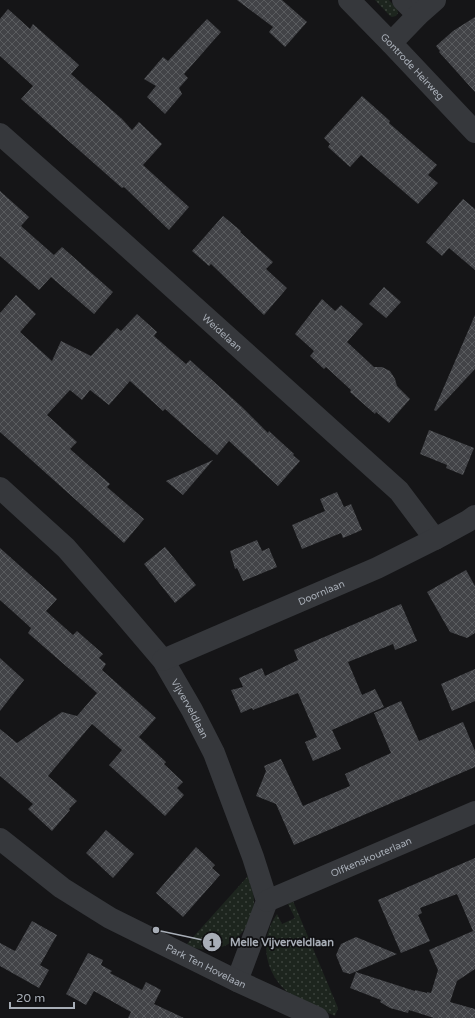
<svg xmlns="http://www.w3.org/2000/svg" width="475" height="1018" viewBox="0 0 475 1018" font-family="'Varela Round',sans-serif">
<defs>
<pattern id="grass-dots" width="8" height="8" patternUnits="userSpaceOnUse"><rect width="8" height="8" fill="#1d251e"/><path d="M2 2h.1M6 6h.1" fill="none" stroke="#3b423c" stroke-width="1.8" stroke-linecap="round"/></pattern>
<pattern id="building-cross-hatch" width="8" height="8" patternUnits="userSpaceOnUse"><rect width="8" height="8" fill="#424347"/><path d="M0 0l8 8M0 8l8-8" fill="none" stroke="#5a5c5f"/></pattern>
</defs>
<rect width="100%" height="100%" fill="#151517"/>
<g fill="url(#grass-dots)">
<path d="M 375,0 L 389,0 L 397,9 L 398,13 L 396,16 L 392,17 L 390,16 Z"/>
<path d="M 248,876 C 250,885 255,894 254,904 C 254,908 252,912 251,916 C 242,944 213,957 186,945 Z"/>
<path d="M 293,901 L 338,1008 L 335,1016 C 320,1009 304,1003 290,994 C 265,975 258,940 277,914 L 282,924 L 295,918 L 288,904 Z"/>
</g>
<g fill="url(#building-cross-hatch)">
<path d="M 237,0 L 282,0 L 307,22 L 285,47 L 269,32 L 273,27 Z"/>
<path d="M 8,9 L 30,29 L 33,24 L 79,65 L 71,74 L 122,119 L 132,130 L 139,122 L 162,144 L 143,165 L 189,207 L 169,230 L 124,187 L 122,188 L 21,99 L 33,86 L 0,56 L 0,19 Z"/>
<path d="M 475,17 L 475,92 L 439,52 L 440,51 L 436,46 L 453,31 Z"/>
<path d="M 207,19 L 221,32 L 184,74 L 188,78 L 179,88 L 182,94 L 165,114 L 147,97 L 156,86 L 144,79 L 163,57 L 168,61 Z"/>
<path d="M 362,96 L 390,121 L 389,123 L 437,165 L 428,175 L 438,183 L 418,204 L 361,155 L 350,167 L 328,147 L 330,144 L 324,138 Z"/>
<path d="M 0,191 L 29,217 L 21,226 L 54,255 L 62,247 L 113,292 L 94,314 L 51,277 L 39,290 L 0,256 Z"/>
<path d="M 463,199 L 475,209 L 475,270 L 449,248 L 442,256 L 426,242 Z"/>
<path d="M 223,216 L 241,231 L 240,232 L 273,262 L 266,269 L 287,288 L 264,315 L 211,264 L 209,266 L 192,251 Z"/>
<path d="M 384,287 L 401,302 L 386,318 L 369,304 Z"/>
<path d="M 16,295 L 36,314 L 20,332 L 52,361 L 61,341 L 91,356 L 117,328 L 121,331 L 137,314 L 157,332 L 154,336 L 186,364 L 190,360 L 243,408 L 268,433 L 269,431 L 294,454 L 293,455 L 300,461 L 278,486 L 229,441 L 217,455 L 165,409 L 163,411 L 130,381 L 109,405 L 90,390 L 82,400 L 70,390 L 47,415 L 77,442 L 70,449 L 110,484 L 107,487 L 144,519 L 124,543 L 0,432 L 0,313 Z"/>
<path d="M 322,299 L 335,311 L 341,305 L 363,324 L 347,342 L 374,367 L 382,367 L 390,371 L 395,379 L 397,386 L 410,399 L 389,423 L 376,412 L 375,414 L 350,392 L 351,390 L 326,367 L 324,369 L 310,356 L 314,351 L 295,334 Z"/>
<path d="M 475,315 L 475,369 L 436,411 L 434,410 Z"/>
<path d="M 429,430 L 474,448 L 463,475 L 446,468 L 447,465 L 420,454 Z"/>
<path d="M 213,460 L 183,495 L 166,481 Z"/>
<path d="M 337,492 L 344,507 L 351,504 L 362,530 L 343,538 L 341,533 L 302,549 L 292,525 L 325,511 L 320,499 Z"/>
<path d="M 257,540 L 262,551 L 269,548 L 277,567 L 243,581 L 237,568 L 235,569 L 230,551 Z"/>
<path d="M 165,547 L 196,585 L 175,603 L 144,564 Z"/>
<path d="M 0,548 L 57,599 L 46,611 L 73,635 L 77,631 L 103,654 L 99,658 L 106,664 L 102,670 L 156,718 L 139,737 L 166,762 L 164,764 L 183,782 L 177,788 L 184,795 L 165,816 L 109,765 L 122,750 L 92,724 L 48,776 L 77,801 L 69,809 L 70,810 L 52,831 L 28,809 L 33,804 L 0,776 L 0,729 L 17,743 L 62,712 L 77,716 L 97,693 L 28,633 L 31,628 L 0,600 Z"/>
<path d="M 466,570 L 475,586 L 475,633 L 467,638 L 450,632 L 427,592 Z"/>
<path d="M 401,604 L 417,641 L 395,650 L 393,644 L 348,662 L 362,695 L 375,689 L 384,707 L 332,730 L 341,749 L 313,761 L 305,742 L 317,737 L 298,693 L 253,710 L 252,708 L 241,713 L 231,690 L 243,687 L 239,678 L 262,668 L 265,676 L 298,660 L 294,650 Z"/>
<path d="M 0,658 L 24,680 L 0,711 Z"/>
<path d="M 475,669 L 475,701 L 452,711 L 441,684 Z"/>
<path d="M 401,701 L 419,741 L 463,722 L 475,751 L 475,767 L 294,845 L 276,804 L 256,796 L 266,771 L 264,766 L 281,759 L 303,806 L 350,786 L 345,774 L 391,753 L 374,713 Z"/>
<path d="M 106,830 L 134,854 L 113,878 L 86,853 Z"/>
<path d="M 196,847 L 215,865 L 212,868 L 220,875 L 183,917 L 156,893 Z"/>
<path d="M 475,858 L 475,969 L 457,981 L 450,1002 L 475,1009 L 475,1018 L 434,1018 L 409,1010 L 408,1013 L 390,1008 L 380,1002 L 381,1000 L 350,988 L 356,972 L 415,991 L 415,990 L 427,993 L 427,992 L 431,993 L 438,970 L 429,950 L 473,931 L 457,894 L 420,908 L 422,913 L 418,915 L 430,941 L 401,953 L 378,900 Z"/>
<path d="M 32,921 L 57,935 L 40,965 L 49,970 L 39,988 L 0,966 L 0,943 L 15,951 Z"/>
<path d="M 356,937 L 397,954 L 350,974 L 343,972 L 336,955 L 341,944 Z"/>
<path d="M 88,953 L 103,960 L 101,965 L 112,971 L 110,973 L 142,990 L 146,982 L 161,990 L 154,1004 L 184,1018 L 128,1018 L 131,1012 L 94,991 L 86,1005 L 66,994 Z"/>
</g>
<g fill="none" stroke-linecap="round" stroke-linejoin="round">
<g stroke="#36383c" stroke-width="22">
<path id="s1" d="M 349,0 L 391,43 L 475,132"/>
<path d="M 403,0 L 418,15"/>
<path d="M 391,43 L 418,15 L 435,0"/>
<path id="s2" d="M 0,134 L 121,241 L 399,491 L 435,539"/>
<path id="s3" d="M 0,488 L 66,548 L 122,612 L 163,660 L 192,710 L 214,753 L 253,857 L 267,901 L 237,981"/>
<path id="s4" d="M 163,660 L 377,568 L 435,539 L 468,521 L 475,516"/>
<path id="s5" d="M 0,839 L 62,888 L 110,918 L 237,981 L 318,1018"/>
<path id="s6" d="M 267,901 L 475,812"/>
</g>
</g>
<g text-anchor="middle" stroke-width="3.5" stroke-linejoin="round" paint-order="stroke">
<g font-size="10" fill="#a8aeb7" stroke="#101012">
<text dy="4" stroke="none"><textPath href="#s1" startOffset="92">Gontrode Heirweg</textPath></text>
<text dy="4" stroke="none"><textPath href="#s2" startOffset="298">Weidelaan</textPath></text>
<text dy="4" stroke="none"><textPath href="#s4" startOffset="172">Doornlaan</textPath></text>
<text dy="4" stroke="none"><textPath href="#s3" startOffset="293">Vijverveldlaan</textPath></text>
<text dy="4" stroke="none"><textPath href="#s6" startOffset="113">Olfkenskouterlaan</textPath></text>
<text dy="4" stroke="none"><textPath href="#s5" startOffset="243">Park Ten Hovelaan</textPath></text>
</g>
</g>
<path fill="none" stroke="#a8aeb7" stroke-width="1.5" d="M156 930L212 942"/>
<g fill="#a8aeb7" stroke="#101012" stroke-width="1.5">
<circle cx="156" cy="930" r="4"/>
<circle cx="212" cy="942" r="10"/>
</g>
<g font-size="12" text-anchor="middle" font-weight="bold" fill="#111">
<text x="212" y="947">1</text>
</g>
<g font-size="11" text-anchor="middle" font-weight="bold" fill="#a8aeb7" stroke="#101012" stroke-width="3.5" stroke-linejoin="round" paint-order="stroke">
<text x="282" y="946">Melle Vijverveldlaan</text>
</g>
<path d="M10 1002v6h64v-6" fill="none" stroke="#a8aeb7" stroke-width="2"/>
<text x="16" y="1002" font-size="12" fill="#a8aeb7" stroke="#101012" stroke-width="3" paint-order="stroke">20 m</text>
</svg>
